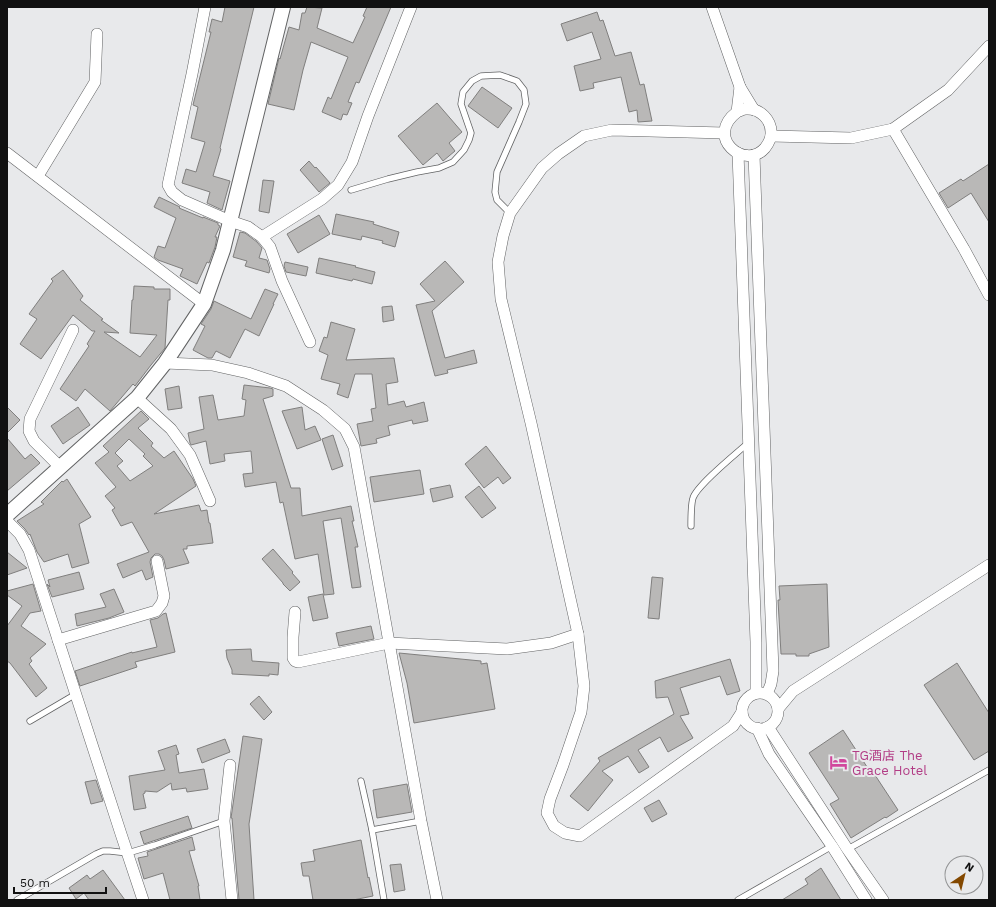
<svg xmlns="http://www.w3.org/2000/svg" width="996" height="907" viewBox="0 0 996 907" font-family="'Work Sans','Noto Sans SC',sans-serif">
<rect width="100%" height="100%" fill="#e8e9eb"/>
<g fill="#b9b8b7" stroke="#807f7e" fill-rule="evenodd">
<path d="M 225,7 L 254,7 L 220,148 L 221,149 L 213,176 L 230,181 L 222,210 L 207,203 L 210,192 L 182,183 L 186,169 L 196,172 L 205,142 L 191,138 L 198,107 L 193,105 L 211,32 L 209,32 L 212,19 L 222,22 Z"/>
<path d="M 307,7 L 322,8 L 317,28 L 353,43 L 365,17 L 363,16 L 367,7 L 391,7 L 359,83 L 356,82 L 348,102 L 352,103 L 347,115 L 343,114 L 341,120 L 322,112 L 328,97 L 331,99 L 348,57 L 311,42 L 303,70 L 294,110 L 268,104 L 279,58 L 280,59 L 289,27 L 299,30 L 302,13 L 305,13 Z"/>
<path d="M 597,12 L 600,21 L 603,20 L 615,56 L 631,52 L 640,85 L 644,84 L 652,121 L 638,122 L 637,110 L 629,112 L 621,77 L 593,83 L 594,88 L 580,91 L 574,66 L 601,59 L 592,32 L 567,41 L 561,24 Z"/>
<path d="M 482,87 L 512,108 L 498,128 L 468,106 Z"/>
<path d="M 437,103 L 462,132 L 449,143 L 455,151 L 443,161 L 437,153 L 423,165 L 398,136 Z"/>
<path d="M 309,161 L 315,168 L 316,167 L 330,183 L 319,192 L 300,170 Z"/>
<path d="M 989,164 L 989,222 L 971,193 L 948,208 L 939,193 L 961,179 L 963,181 Z"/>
<path d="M 263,180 L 274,181 L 269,213 L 259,211 Z"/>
<path d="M 159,197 L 180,207 L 179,208 L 203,218 L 203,217 L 218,223 L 218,225 L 220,226 L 215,237 L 217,237 L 215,247 L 209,263 L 207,262 L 197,284 L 180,276 L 183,269 L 158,260 L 154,257 L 158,246 L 165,248 L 176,218 L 154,207 Z"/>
<path d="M 336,214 L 374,222 L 373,224 L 399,232 L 395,247 L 382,243 L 383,241 L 362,236 L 361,240 L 332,234 Z"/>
<path d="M 319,215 L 330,234 L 298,253 L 287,234 Z"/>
<path d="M 240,232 L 245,233 L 257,242 L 262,248 L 259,258 L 267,260 L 270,269 L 269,273 L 245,266 L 247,261 L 233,257 Z"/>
<path d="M 319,258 L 356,266 L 355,267 L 375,272 L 372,284 L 353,279 L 352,281 L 316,273 Z"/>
<path d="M 445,261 L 464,282 L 432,311 L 445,358 L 474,350 L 477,363 L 447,370 L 448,373 L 435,376 L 416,305 L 435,301 L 420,284 Z"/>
<path d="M 285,262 L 308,267 L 306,276 L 286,272 L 284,266 Z"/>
<path d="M 63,270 L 83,296 L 80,300 L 103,319 L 101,320 L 119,333 L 104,332 L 140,357 L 157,335 L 130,333 L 132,300 L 133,300 L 134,286 L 154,287 L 154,289 L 170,289 L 170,300 L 168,300 L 165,348 L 151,365 L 135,386 L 133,384 L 110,411 L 85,389 L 76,401 L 60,389 L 89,346 L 87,344 L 95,331 L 92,331 L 73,315 L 41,359 L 20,344 L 37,319 L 29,314 L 53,281 L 51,279 Z"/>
<path d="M 265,289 L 278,294 L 273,304 L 274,304 L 259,336 L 245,329 L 230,358 L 216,351 L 212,358 L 208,358 L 193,350 L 205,326 L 201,324 L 211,309 L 214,301 L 251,319 Z"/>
<path d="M 392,306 L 394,320 L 383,322 L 382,307 Z"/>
<path d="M 331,322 L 355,329 L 346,360 L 394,358 L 398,382 L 386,384 L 388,405 L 404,401 L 406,407 L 424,402 L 428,421 L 413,424 L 412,420 L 388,426 L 390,435 L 376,439 L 377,443 L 361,446 L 357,424 L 373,421 L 371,409 L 376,408 L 372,374 L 355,374 L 348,398 L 337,394 L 340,384 L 321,379 L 328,355 L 319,351 L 324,337 L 327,338 Z"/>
<path d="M 244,385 L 270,388 L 273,389 L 273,396 L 263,399 L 291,488 L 300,488 L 302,516 L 351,506 L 354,521 L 352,521 L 358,547 L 355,547 L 361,587 L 352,588 L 341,518 L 323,521 L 334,594 L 324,595 L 318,554 L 295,559 L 283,502 L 280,503 L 276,482 L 245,487 L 243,474 L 253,473 L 251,451 L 224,454 L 225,461 L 210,464 L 206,441 L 191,445 L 190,443 L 188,433 L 204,429 L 199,397 L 213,395 L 218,420 L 244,416 L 246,400 L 242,399 Z"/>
<path d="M 179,386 L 182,408 L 168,410 L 165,389 Z"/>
<path d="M 7,407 L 20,420 L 7,433 Z"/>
<path d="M 78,407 L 90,425 L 63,444 L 51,426 Z"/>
<path d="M 302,407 L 305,430 L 315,426 L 321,440 L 297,449 L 282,411 Z"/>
<path d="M 141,411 L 149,419 L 138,428 L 153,443 L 151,446 L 164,458 L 174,451 L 193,479 L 196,486 L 154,514 L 199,505 L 201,511 L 207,510 L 209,523 L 210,523 L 213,543 L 187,546 L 187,549 L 183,549 L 189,563 L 166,569 L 164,560 L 162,556 L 159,554 L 155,554 L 151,558 L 150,562 L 153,577 L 146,580 L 142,570 L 123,578 L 117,564 L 149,552 L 132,522 L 121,526 L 112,510 L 115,508 L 105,496 L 116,487 L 95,463 L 109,452 L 103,446 ZM 129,439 L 145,454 L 143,456 L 153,466 L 130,481 L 117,466 L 123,461 L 115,453 Z"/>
<path d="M 333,435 L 343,466 L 332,470 L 322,439 Z"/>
<path d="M 7,438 L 25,459 L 31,454 L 40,463 L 7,491 Z"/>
<path d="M 486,446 L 511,478 L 503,484 L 498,477 L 484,488 L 465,464 Z"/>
<path d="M 420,470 L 424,494 L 374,502 L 370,477 Z"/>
<path d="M 67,479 L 91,517 L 79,524 L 89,563 L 72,568 L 68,554 L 44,562 L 37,552 L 30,534 L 29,535 L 25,529 L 17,521 L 44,504 L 41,502 L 62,481 L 63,482 Z"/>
<path d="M 450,485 L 453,497 L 433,502 L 430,489 Z"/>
<path d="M 479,486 L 496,508 L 482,518 L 465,497 Z"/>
<path d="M 273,549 L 293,572 L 292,573 L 300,582 L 290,591 L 283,584 L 283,583 L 262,559 Z"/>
<path d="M 7,552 L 27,568 L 7,575 Z"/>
<path d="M 79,572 L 84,589 L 52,597 L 47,584 L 50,587 L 48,580 Z"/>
<path d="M 652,577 L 663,578 L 659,619 L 648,618 Z"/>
<path d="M 33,584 L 41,611 L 30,613 L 21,626 L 46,644 L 30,658 L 32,661 L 29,664 L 47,688 L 36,697 L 10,663 L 7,661 L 7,626 L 22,606 L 7,595 L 7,591 Z"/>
<path d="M 827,584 L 829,647 L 809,654 L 809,656 L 796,656 L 796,654 L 781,654 L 778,600 L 780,600 L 779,586 Z"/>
<path d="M 114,589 L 124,612 L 109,618 L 77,626 L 75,614 L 106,607 L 100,594 Z"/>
<path d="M 323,594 L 328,618 L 313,621 L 308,597 Z"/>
<path d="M 166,613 L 175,652 L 135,662 L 137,667 L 80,686 L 75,671 L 132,652 L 132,653 L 157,647 L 150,620 L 158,618 L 163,614 Z"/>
<path d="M 371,626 L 374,639 L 339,646 L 336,633 Z"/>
<path d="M 251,649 L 252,661 L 279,663 L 278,675 L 269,674 L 269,676 L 232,674 L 232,670 L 227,658 L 226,650 Z"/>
<path d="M 399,653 L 481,661 L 481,664 L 487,663 L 495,709 L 414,723 L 407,683 Z"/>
<path d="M 730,659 L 740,691 L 727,695 L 720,676 L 680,688 L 689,714 L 680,716 L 693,738 L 668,752 L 660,737 L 638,750 L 649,767 L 639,773 L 628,756 L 602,771 L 613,780 L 588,811 L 570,796 L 600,761 L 598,758 L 674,714 L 668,697 L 656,698 L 655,681 Z"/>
<path d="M 957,663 L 989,713 L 989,751 L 974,760 L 924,685 Z"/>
<path d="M 259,696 L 272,712 L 264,720 L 250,704 Z"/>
<path d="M 843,730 L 871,773 L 873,772 L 898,810 L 886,818 L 885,817 L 851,838 L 830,804 L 839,799 L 809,753 Z"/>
<path d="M 243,736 L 262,739 L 249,824 L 254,900 L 239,900 L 232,818 L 231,818 Z"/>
<path d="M 225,739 L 230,752 L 202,763 L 197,749 Z"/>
<path d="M 176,745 L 179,754 L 176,755 L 179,773 L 204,769 L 208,789 L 187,792 L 186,788 L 172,790 L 171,783 L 157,792 L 145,791 L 145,793 L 143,794 L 146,808 L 134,810 L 129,776 L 165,770 L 158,751 Z"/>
<path d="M 96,780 L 103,801 L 91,804 L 85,782 Z"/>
<path d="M 407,784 L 412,812 L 377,818 L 373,790 Z"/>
<path d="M 659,800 L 667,814 L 652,822 L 644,808 Z"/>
<path d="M 188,816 L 192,828 L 144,844 L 140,832 Z"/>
<path d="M 192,837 L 195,850 L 189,851 L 199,886 L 198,886 L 200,900 L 170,900 L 163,873 L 144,879 L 138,858 L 148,856 L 147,852 Z"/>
<path d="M 361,840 L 368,878 L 369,877 L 373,896 L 353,900 L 313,900 L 309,876 L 303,876 L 301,863 L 315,861 L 313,850 Z"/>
<path d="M 401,864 L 405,890 L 394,892 L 390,865 Z"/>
<path d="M 821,868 L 841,900 L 782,900 L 808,884 L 805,879 Z"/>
<path d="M 103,870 L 125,900 L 89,900 L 84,893 L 76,899 L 69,888 L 87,875 L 90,879 Z"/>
</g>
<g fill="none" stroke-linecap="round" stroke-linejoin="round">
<defs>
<g id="service">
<path d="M 351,190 L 388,179 L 417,172 L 439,168 L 453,162 L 464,150 L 469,140 L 471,133 L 461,104 L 463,92 L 472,81 L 481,76 L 500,75 L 517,81 L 524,90 L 526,104 L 519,122 L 497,172 L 495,192 L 497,200 L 510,213"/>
<path d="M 691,526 C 691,519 691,504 693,498 C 697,485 737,453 748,443"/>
<path d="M 30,721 L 76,694"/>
<path d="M 361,781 L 372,830 L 384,900"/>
<path d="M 372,830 L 421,821"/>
<path d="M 848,849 L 989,770"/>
<path d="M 17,900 L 96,854 L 103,851 L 110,851 L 128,853 L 155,845 L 224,821"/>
<path d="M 738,900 L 832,846"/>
</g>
<g id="minor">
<path d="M 205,7 L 192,74 L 168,185 L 172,192 L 182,200 L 230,221 L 248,227 L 262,237 L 270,247 L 282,281 L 310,342"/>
<path d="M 712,7 L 740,87 L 754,110"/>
<path d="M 737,112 C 740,111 743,109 746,109 C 760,108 772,120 771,134 C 771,140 768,144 765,148 C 745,171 704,137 737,112 L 740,87"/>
<path d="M 893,129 L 964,249 L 989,295"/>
<path d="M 771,136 L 851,138 L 893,129 L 948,90 L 989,46"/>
<path d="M 7,153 L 204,304"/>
<path d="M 738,153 L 756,642 L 756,693"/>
<path d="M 754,155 L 773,671 L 771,684 L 767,694"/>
<path d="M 38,176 L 95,82 L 97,34"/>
<path d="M 262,237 L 322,199 L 338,185 L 352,162 L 368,116 L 411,7"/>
<path d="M 165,363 L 212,365 L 248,373 L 286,386 L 323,410 L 345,429 L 354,447 L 421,821 L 437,900"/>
<path d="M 137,398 L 171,429 L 190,455 L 210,501"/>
<path d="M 60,467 L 34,441 L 29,431 L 30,419 L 73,330"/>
<path d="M 7,521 L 20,534 L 29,550 L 121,834 L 143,900"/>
<path d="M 295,612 L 293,637 L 293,658 L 295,661 L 298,662 L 389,643 L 507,649 L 551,643 L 578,634 L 531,423 L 501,299 L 498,262 L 503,236 L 510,213 L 542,168 L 558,154 L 584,136 L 612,130 L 724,133"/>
<path d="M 578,634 L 584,686 L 581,712 L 563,765 L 550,799 L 547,813 L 554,826 L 565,833 L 580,836 L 733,726 L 742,712"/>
<path d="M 58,640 L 156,611 L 162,603 L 164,596 L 157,561"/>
<circle cx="760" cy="711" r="18"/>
<path d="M 778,709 L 793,691 L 989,565"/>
<path d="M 768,727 L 846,847 L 883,900"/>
<path d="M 757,728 L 769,754 L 832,846 L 866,900"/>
<path d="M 230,765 L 224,821 L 232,900"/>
</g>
<path id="tertiary" d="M 7,515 L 137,398 L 165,363 L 204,304 L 223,250 L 283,7"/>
</defs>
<use href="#service" stroke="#626364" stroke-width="7"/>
<use href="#minor" stroke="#626364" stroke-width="12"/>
<use href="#tertiary" stroke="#626364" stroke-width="16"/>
<use href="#service" stroke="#fff" stroke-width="5.5"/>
<use href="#minor" stroke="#fff" stroke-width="11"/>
<use href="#tertiary" stroke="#fff" stroke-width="14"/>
</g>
<defs>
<symbol id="hotel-bare" viewBox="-9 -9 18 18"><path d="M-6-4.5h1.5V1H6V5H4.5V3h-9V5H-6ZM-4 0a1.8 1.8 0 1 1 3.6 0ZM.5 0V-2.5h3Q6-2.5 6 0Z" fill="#d1479c" stroke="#e8e9eb" stroke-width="2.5" paint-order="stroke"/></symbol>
</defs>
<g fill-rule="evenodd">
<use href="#hotel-bare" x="826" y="750" width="25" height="25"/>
</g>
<g text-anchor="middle" stroke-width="4" stroke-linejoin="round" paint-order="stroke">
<g font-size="13" fill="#b23c85" stroke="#e8e9eb" text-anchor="start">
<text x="852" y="760">TG酒店 The<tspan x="852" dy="15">Grace Hotel</tspan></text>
</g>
</g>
<rect width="996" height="907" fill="none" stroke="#111111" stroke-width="16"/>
<g transform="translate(964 875) rotate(35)"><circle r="19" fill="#e8e9eb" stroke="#929394"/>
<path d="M0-3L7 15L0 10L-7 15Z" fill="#834800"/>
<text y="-6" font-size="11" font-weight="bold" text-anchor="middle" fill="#111111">N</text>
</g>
<path d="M14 887v6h92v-6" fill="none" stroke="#111111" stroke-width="2"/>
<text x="20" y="887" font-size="12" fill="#111111" stroke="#e8e9eb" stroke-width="3" paint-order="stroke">50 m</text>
</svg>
